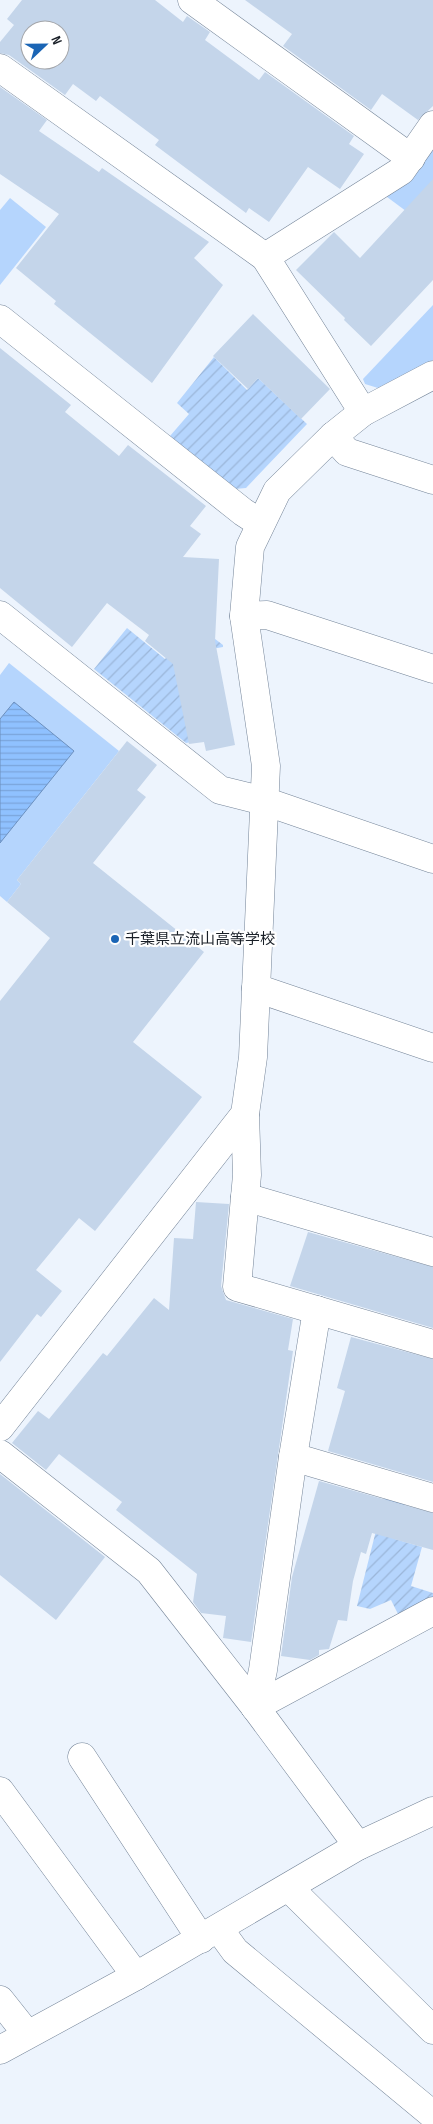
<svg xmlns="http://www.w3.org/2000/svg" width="433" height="2124" viewBox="0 0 433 2124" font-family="'Sofia Sans Condensed','Noto Sans JP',sans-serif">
<defs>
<pattern id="garden-furrows" width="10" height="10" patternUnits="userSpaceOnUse" patternTransform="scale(1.25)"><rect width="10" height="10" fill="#b5d5fd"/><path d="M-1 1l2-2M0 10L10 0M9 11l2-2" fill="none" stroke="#9bb6d9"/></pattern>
<pattern id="water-rules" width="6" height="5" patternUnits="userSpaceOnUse" patternTransform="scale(1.25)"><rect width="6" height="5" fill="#8fc1ff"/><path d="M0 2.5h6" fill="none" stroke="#7ba5db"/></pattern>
</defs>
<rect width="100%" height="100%" fill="#edf4fd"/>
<g fill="#b5d5fd">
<path d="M 433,145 L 433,231 L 383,194 Z"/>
<path d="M 10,198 L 46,227 L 0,285 L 0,210 Z"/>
<path d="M 433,305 L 433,360 L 378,388 L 365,384 L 363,379 Z"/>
<path d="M 9,663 L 119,751 L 17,880 L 21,884 L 7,902 L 0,896 L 0,675 Z"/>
</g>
<g fill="url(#garden-furrows)">
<path d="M 214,357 L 247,390 L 258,378 L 307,424 L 246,488 L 235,489 L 170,436 L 189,414 L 177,403 Z"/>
<path d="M 194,623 L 223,645 L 223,647 L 172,656 L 191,742 L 186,743 L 94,669 L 127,628 L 165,659 Z"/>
<path d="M 385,1495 L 405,1501 L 395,1539 L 422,1547 L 411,1586 L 433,1593 L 433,1600 L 400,1618 L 391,1600 L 370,1609 L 357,1606 Z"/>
</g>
<path fill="url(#water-rules)" stroke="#6c90be" d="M 14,702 L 74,751 L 0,843 L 0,719 Z"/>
<g fill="#c4d5ea" fill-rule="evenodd">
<path d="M 22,0 L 155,0 L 183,22 L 187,16 L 210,32 L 205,40 L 259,80 L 265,72 L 354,136 L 349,144 L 364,154 L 340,189 L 308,167 L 269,222 L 249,208 L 246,213 L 155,145 L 159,140 L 100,96 L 96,101 L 73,84 L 65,95 L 9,55 L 0,53 L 0,42 L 14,25 L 7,19 ZM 30,30 L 60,30 L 60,60 L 30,60 Z"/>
<path d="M 245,0 L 433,0 L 433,106 L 418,120 L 382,94 L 371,110 L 283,46 L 292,34 Z"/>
<path d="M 0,87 L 47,120 L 39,131 L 99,172 L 102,168 L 209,242 L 194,258 L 223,285 L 152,383 L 54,304 L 56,301 L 16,268 L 59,214 L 0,174 Z"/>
<path d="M 433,179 L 433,280 L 371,346 L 344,320 L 345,318 L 296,270 L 334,232 L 360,258 Z"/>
<path d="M 253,314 L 330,389 L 301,419 L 258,378 L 248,389 L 213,356 Z"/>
<path d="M 0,348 L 71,405 L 65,412 L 119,456 L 128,445 L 206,506 L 190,526 L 201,534 L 183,557 L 219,559 L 215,641 L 235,745 L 206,751 L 204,742 L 189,744 L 173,664 L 145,641 L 149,635 L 107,603 L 72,647 L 0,588 Z"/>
<path d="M 127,741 L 157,765 L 137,790 L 146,797 L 93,863 L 204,952 L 133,1042 L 202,1097 L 95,1231 L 79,1218 L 36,1270 L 62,1291 L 41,1317 L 37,1314 L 0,1362 L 0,1001 L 50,938 L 7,902 L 21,884 L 17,880 Z"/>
<path d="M 196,1202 L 229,1204 L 221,1286 L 226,1300 L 293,1319 L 288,1350 L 293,1351 L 251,1642 L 223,1638 L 226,1616 L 201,1613 L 193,1602 L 197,1574 L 116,1510 L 122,1502 L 59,1454 L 46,1470 L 12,1443 L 38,1411 L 49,1419 L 103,1353 L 107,1356 L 154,1298 L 169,1310 L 174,1238 L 193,1239 Z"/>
<path d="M 308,1232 L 433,1267 L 433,1328 L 290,1286 Z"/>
<path d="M 351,1337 L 433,1359 L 433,1482 L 328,1451 L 345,1391 L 337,1388 Z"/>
<path d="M 0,1474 L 105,1557 L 56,1620 L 0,1575 Z"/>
<path d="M 319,1481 L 433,1513 L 433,1550 L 372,1533 L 366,1554 L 361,1552 L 353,1581 L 347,1621 L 338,1620 L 329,1649 L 319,1650 L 319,1655 L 310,1660 L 281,1656 L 292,1577 Z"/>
</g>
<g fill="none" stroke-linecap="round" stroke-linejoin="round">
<defs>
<g id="minor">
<path d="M 192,0 L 411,158"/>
<path d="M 0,68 L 265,257 L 363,412"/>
<path d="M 265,257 L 401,171 L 433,125"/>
<path d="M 0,319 L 243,512 L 260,523"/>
<path d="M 333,436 L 347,452 L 433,480"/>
<path d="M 0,615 L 220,790 L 264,801 L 433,859"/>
<path d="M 244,616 L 267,615 L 433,669"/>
<path d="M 256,988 L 433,1048"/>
<path d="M 245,1114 L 247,1175 L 245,1197 L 433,1252"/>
<path d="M 245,1197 L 237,1287 L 433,1344"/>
<path d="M 0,1427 L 245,1114 L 253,1057 L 266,766 L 244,616 L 250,547 L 277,491 L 333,436 L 363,412 L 433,375"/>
<path d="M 0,1454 L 149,1571 L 255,1707 L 358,1846"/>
<path d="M 293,1457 L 433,1498"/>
<path d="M 255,1707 L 263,1670 L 293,1457 L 317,1310"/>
<path d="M 255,1707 L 433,1611"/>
<path d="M 82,1757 L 201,1939"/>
<path d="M 0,1791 L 136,1976"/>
<path d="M 289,1888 L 433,2030"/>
<path d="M 219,1929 L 235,1951 L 433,2115"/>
<path d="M 0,2000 L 27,2034"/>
<path d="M 0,2050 L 136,1976 L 358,1846 L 433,1811"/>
</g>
</defs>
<use href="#minor" stroke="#748498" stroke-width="29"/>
<use href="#minor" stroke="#fff" stroke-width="28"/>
</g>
<circle fill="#1b65b5" stroke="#fff" stroke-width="2" cx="115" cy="939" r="5"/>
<g text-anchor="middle" stroke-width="4.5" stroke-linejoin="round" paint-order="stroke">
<g font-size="15" fill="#191f27" stroke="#fff" text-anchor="start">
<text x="125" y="944">千葉県立流山高等学校</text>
</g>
</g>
<g transform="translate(45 45) rotate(68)"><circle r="24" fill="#ffffff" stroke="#a3a5a9"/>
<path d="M0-4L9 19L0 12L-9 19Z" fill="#1b65b5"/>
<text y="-8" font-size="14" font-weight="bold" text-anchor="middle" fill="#191f27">N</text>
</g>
</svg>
